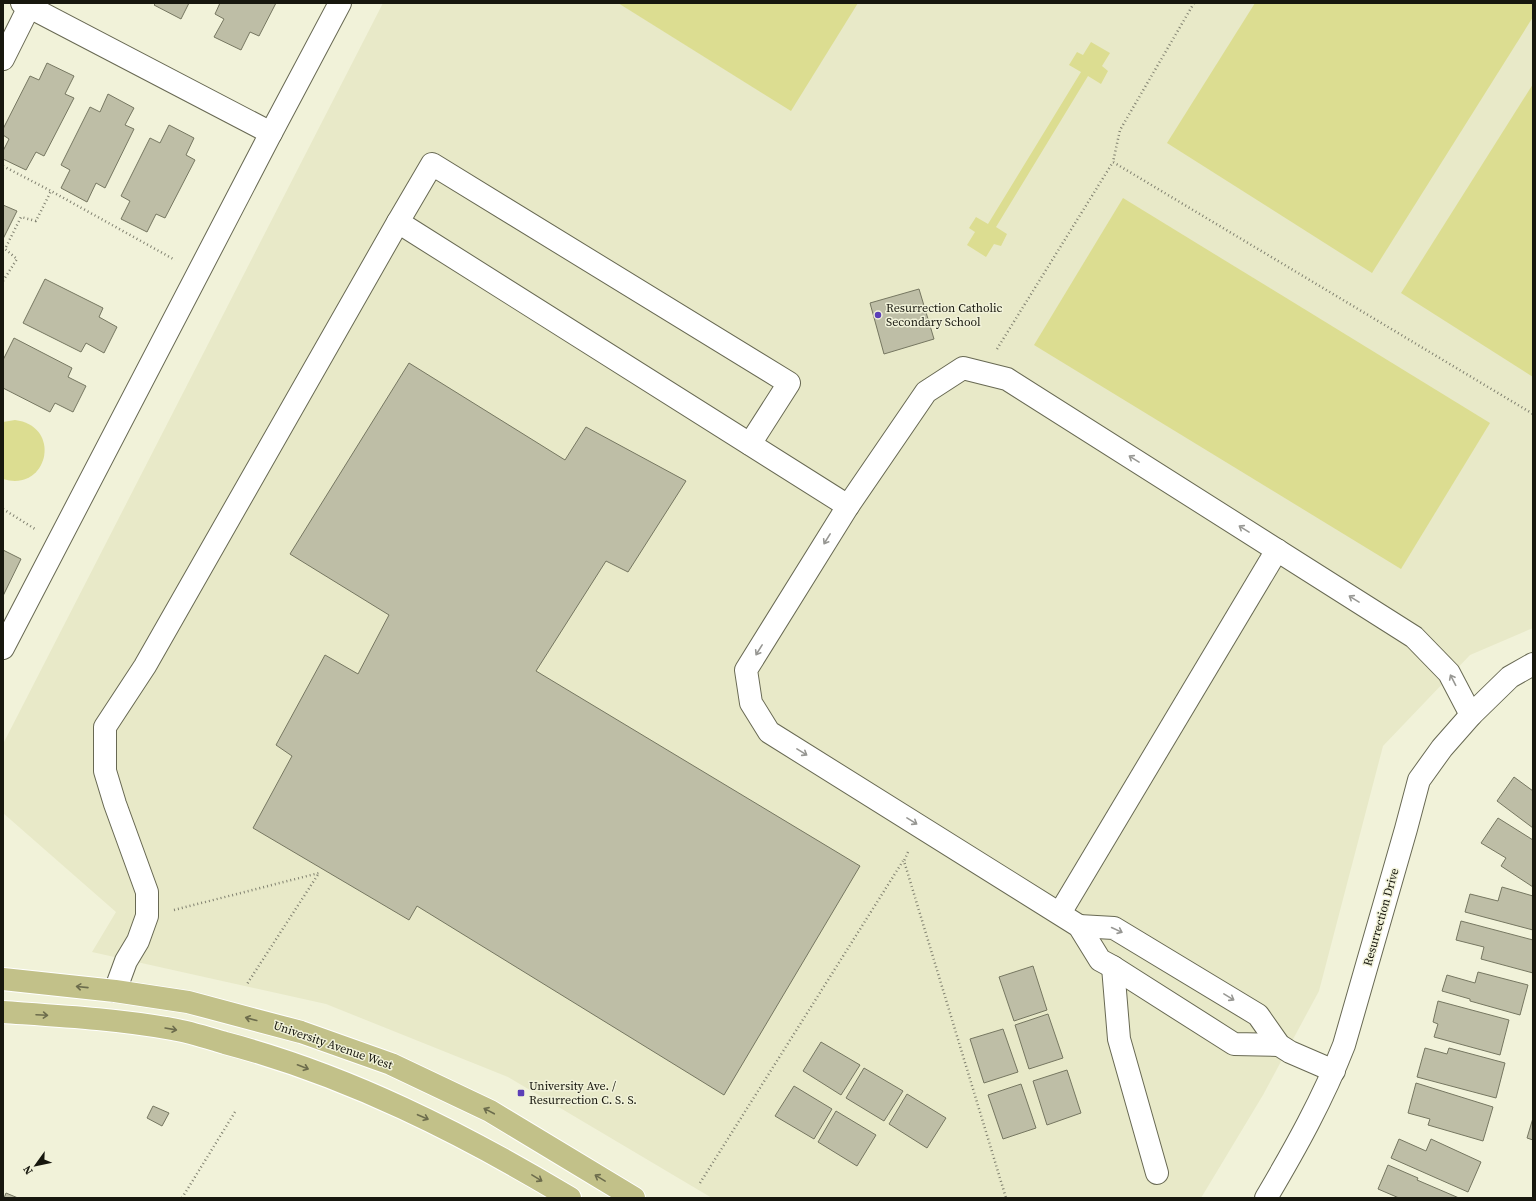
<svg xmlns="http://www.w3.org/2000/svg" width="1536" height="1201" viewBox="0 0 1536 1201" font-family="'Source Serif 4',serif">
<rect width="100%" height="100%" fill="#f1f2d9"/>
<path fill="#e8e9c8" d="M 383,3 L 1533,3 L 1533,628 L 1470,655 L 1383,746 L 1319,991 L 1263,1095 L 1201,1198 L 712,1198 L 508,1077 L 326,1004 L 92,952 L 116,912 L 3,813 L 3,744 Z"/>
<g fill="#dcdd91">
<path d="M 618,3 L 858,3 L 791,111 Z"/>
<path d="M 1255,3 L 1533,3 L 1533,17 L 1372,273 L 1167,143 Z"/>
<path d="M 1091,42 L 1110,53 L 1102,66 L 1108,71 L 1101,84 L 1088,76 L 996,227 L 1007,234 L 1001,246 L 994,244 L 986,257 L 967,245 L 975,232 L 969,228 L 976,217 L 988,224 L 1081,72 L 1069,65 L 1077,52 L 1083,55 Z"/>
<path d="M 1533,84 L 1533,377 L 1401,293 Z"/>
<path d="M 1123,198 L 1490,423 L 1401,569 L 1034,345 Z"/>
<path d="M 15,420 C 63,426 48,493 3,479 L 3,422 Z"/>
</g>
<g fill="#bebea6" stroke="#767761">
<path d="M 156,3 L 189,3 L 181,19 L 154,5 Z"/>
<path d="M 220,3 L 276,3 L 259,36 L 250,32 L 241,50 L 214,37 L 224,19 L 215,14 Z"/>
<path d="M 47,63 L 74,76 L 65,94 L 74,98 L 44,156 L 36,152 L 26,170 L 3,159 L 3,151 L 9,139 L 3,135 L 3,129 L 30,76 L 39,80 Z"/>
<path d="M 108,94 L 134,108 L 125,125 L 134,129 L 105,188 L 96,183 L 87,202 L 61,188 L 70,170 L 61,165 L 90,107 L 100,112 Z"/>
<path d="M 169,125 L 194,138 L 186,155 L 195,160 L 165,218 L 156,214 L 147,232 L 121,219 L 130,201 L 121,196 L 150,138 L 160,143 Z"/>
<path d="M 3,205 L 17,211 L 3,239 Z"/>
<path d="M 45,279 L 103,308 L 99,317 L 117,327 L 104,353 L 86,343 L 81,352 L 23,323 Z"/>
<path d="M 919,289 L 934,339 L 884,354 L 870,303 Z"/>
<path d="M 14,338 L 72,368 L 68,377 L 86,386 L 73,412 L 55,403 L 50,412 L 3,388 L 3,360 Z"/>
<path d="M 409,363 L 565,460 L 586,427 L 686,481 L 628,572 L 606,561 L 536,671 L 860,866 L 724,1095 L 417,906 L 409,920 L 253,828 L 292,756 L 276,745 L 325,655 L 358,674 L 389,615 L 290,554 Z"/>
<path d="M 3,550 L 21,559 L 3,596 Z"/>
<path d="M 1514,777 L 1533,791 L 1533,828 L 1497,801 Z"/>
<path d="M 1498,818 L 1533,840 L 1533,887 L 1501,866 L 1506,858 L 1481,843 Z"/>
<path d="M 1502,887 L 1533,896 L 1533,930 L 1465,912 L 1470,894 L 1498,901 Z"/>
<path d="M 1461,921 L 1533,940 L 1533,973 L 1481,959 L 1484,947 L 1456,940 Z"/>
<path d="M 1033,966 L 1047,1010 L 1014,1021 L 999,977 Z"/>
<path d="M 1478,972 L 1528,985 L 1520,1015 L 1470,1001 L 1470,999 L 1442,991 L 1447,975 L 1475,983 Z"/>
<path d="M 1438,1001 L 1509,1020 L 1500,1055 L 1434,1037 L 1438,1024 L 1433,1022 Z"/>
<path d="M 1048,1014 L 1063,1058 L 1029,1069 L 1015,1025 Z"/>
<path d="M 1003,1029 L 1018,1072 L 984,1083 L 970,1039 Z"/>
<path d="M 821,1042 L 860,1065 L 841,1095 L 803,1071 Z"/>
<path d="M 1425,1048 L 1447,1054 L 1449,1048 L 1505,1063 L 1496,1098 L 1417,1077 Z"/>
<path d="M 864,1068 L 903,1091 L 884,1121 L 846,1098 Z"/>
<path d="M 1067,1070 L 1081,1113 L 1047,1125 L 1033,1081 Z"/>
<path d="M 1416,1083 L 1493,1107 L 1483,1141 L 1428,1125 L 1430,1119 L 1408,1113 Z"/>
<path d="M 1021,1084 L 1036,1128 L 1003,1139 L 988,1095 Z"/>
<path d="M 794,1086 L 832,1109 L 814,1139 L 775,1116 Z"/>
<path d="M 907,1094 L 946,1118 L 927,1148 L 889,1124 Z"/>
<path d="M 153,1106 L 169,1113 L 162,1126 L 147,1118 Z"/>
<path d="M 836,1111 L 876,1135 L 857,1166 L 818,1142 Z"/>
<path d="M 1533,1118 L 1533,1140 L 1527,1138 Z"/>
<path d="M 1399,1139 L 1426,1151 L 1431,1139 L 1481,1162 L 1468,1192 L 1391,1158 Z"/>
<path d="M 1388,1165 L 1418,1178 L 1417,1180 L 1459,1198 L 1399,1198 L 1378,1189 Z"/>
<path d="M 6,1193 L 18,1198 L 4,1198 Z"/>
</g>
<g fill="none" stroke-linecap="round" stroke-linejoin="round">
<defs>
<g id="minor">
<path d="M 22,3 L 271,133 L 340,3"/>
<path d="M 3,59 L 31,3"/>
<path d="M 398,222 L 432,164 L 789,383 L 750,444"/>
<path d="M 3,648 L 271,133"/>
<path d="M 1060,913 L 1277,550"/>
<path d="M 1079,926 L 1114,928 L 1258,1015 L 1279,1045 L 1290,1052 L 1334,1071"/>
<path d="M 1113,967 L 1119,1039 L 1157,1173"/>
<path d="M 115,991 L 126,961 L 138,941 L 147,916 L 147,892 L 115,804 L 105,771 L 105,727 L 145,666 L 398,222 L 848,506"/>
<path d="M 1279,1045 L 1234,1044 L 1113,967 L 1100,960 L 1079,926 L 769,732 L 751,703 L 746,670 L 848,506 L 926,392 L 963,368 L 1007,379 L 1414,637 L 1449,673 L 1471,715"/>
<path d="M 1266,1198 C 1295,1149 1323,1099 1344,1045 L 1406,829 L 1419,780 L 1442,748 L 1471,715 L 1510,677 L 1533,664"/>
</g>
<g id="major">
<path d="M 3,979 L 115,991 L 188,1002 L 301,1032 L 391,1064 L 490,1111 L 634,1198"/>
<path d="M 3,1012 C 60,1016 116,1019 172,1029 C 190,1032 208,1038 225,1043 C 347,1075 462,1133 570,1198"/>
</g>
</defs>
<use href="#minor" stroke="#686953" stroke-width="24"/>
<use href="#major" stroke="#fff" stroke-width="24"/>
<g stroke="#808170" stroke-width="2.5" stroke-dasharray="1 3" stroke-linecap="butt">
<path d="M 1194,3 L 1120,130 L 1113,162 L 1533,414"/>
<path d="M 3,166 L 51,191 L 175,260"/>
<path d="M 3,281 L 17,259 L 5,249 L 21,217 L 36,221 L 51,191"/>
<path d="M 997,349 L 1113,162"/>
<path d="M 3,509 L 35,529"/>
<path d="M 908,852 L 904,861 L 1006,1198"/>
<path d="M 174,910 L 319,873 L 247,984"/>
<path d="M 700,1183 L 903,861"/>
<path d="M 182,1198 L 235,1112"/>
</g>
<use href="#minor" stroke="#fff" stroke-width="22"/>
<use href="#major" stroke="#c2c189" stroke-width="22"/>
</g>
<defs><path id="oneway-shaft" d="M-6 0H5M1.5-3L5.5 0L1.5 3" fill="none" stroke-width="1.6" stroke-linecap="round" stroke-linejoin="round"/></defs>
<g stroke="#979793">
<use href="#oneway-shaft" transform="translate(1134 459) rotate(-148)"/>
<use href="#oneway-shaft" transform="translate(1244 529) rotate(-148)"/>
<use href="#oneway-shaft" transform="translate(827 539) rotate(122)"/>
<use href="#oneway-shaft" transform="translate(1354 599) rotate(-148)"/>
<use href="#oneway-shaft" transform="translate(759 650) rotate(122)"/>
<use href="#oneway-shaft" transform="translate(1453 680) rotate(-117)"/>
<use href="#oneway-shaft" transform="translate(802 752) rotate(32)"/>
<use href="#oneway-shaft" transform="translate(912 821) rotate(32)"/>
<use href="#oneway-shaft" transform="translate(1117 930) rotate(25)"/>
<use href="#oneway-shaft" transform="translate(1229 997) rotate(31)"/>
</g>
<g stroke="#6c6c4c">
<use href="#oneway-shaft" transform="translate(82 987) rotate(-174)"/>
<use href="#oneway-shaft" transform="translate(42 1015) rotate(3)"/>
<use href="#oneway-shaft" transform="translate(251 1019) rotate(-165)"/>
<use href="#oneway-shaft" transform="translate(171 1029) rotate(10)"/>
<use href="#oneway-shaft" transform="translate(303 1067) rotate(21)"/>
<use href="#oneway-shaft" transform="translate(489 1111) rotate(-152)"/>
<use href="#oneway-shaft" transform="translate(423 1117) rotate(23)"/>
<use href="#oneway-shaft" transform="translate(537 1178) rotate(31)"/>
<use href="#oneway-shaft" transform="translate(600 1178) rotate(-149)"/>
</g>
<g fill="#5c3fb7" stroke="#f1f2d9" stroke-width="1.5">
<circle cx="878" cy="315" r="4"/>
<rect x="517" y="1089" width="8" height="8" rx="2"/>
</g>
<g text-anchor="middle" stroke-width="3" stroke-linejoin="round" paint-order="stroke">
<g font-size="12" fill="#17170e" stroke="#f1f2d9" text-anchor="start">
<text x="886" y="312">Resurrection Catholic<tspan x="886" dy="14">Secondary School</tspan></text>
<text x="529" y="1090">University Ave. /<tspan x="529" dy="14">Resurrection C. S. S.</tspan></text>
</g>
<g font-size="12" fill="#17170e" stroke="#f1f2d9">
<text transform="translate(1381 917) rotate(-74)" y="4">Resurrection Drive</text>
<text transform="translate(333 1045) rotate(19)" y="4">University Avenue West</text>
</g>
</g>
<rect width="1536" height="1201" fill="none" stroke="#17170e" stroke-width="8"/>
<g transform="translate(36 1165) rotate(237)" stroke="#f1f2d9" stroke-width="3" paint-order="stroke">
<path d="M0-3L7 15L0 10L-7 15Z" fill="#17170e"/>
<text y="-6" font-size="11" font-weight="bold" text-anchor="middle" fill="#17170e">N</text>
</g>
</svg>
